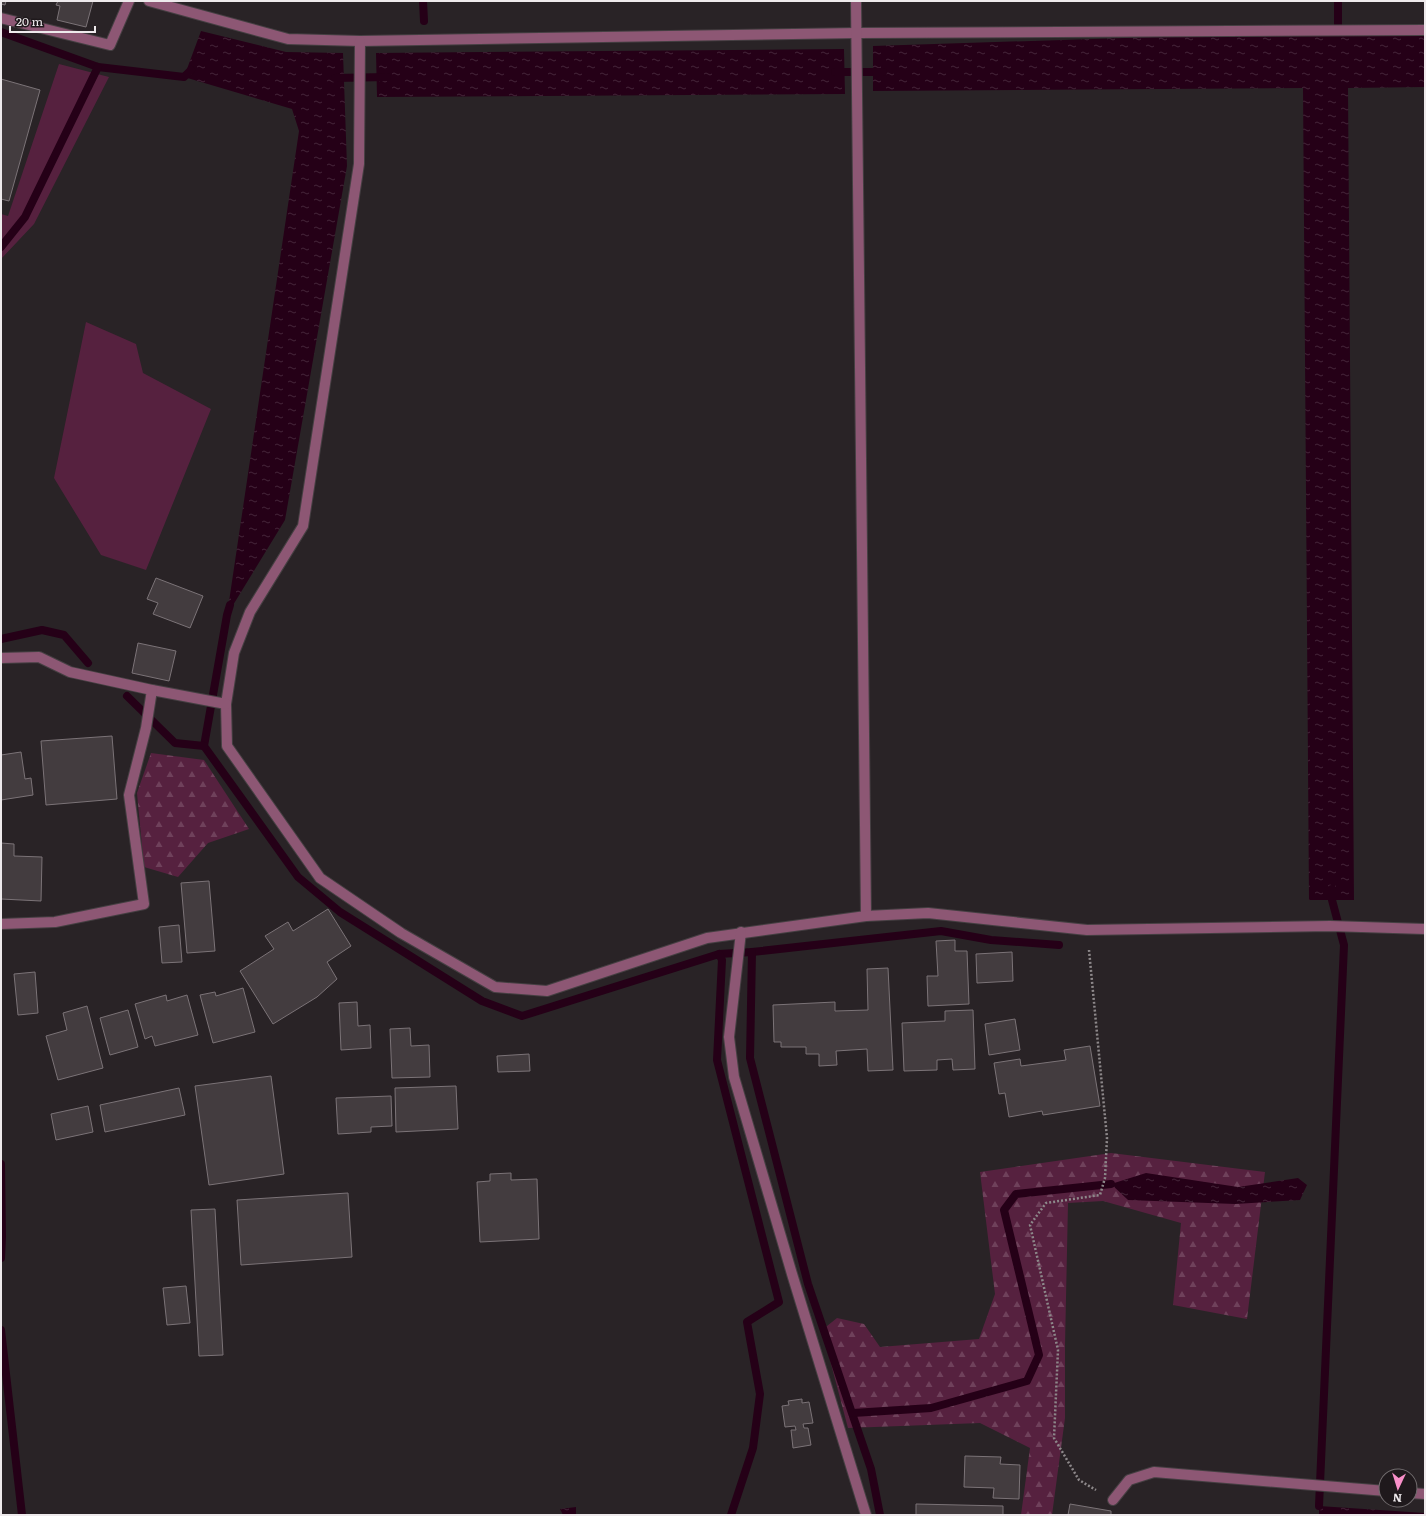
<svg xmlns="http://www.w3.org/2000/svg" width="1426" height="1516" viewBox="0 0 1426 1516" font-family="Literata,serif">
<defs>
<pattern id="forest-firs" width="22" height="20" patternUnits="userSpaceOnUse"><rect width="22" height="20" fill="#56213f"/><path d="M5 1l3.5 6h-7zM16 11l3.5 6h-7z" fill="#6f415b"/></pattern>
<pattern id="water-ripples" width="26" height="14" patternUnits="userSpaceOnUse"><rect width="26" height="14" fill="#250017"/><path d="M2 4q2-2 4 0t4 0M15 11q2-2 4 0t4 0" fill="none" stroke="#452539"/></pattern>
</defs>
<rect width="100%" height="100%" fill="#292326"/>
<g fill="#56213f">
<path d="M 59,64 L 109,77 L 34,224 L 1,259 L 1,214 L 8,216 Z"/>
<path d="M 86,322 L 136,344 L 143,373 L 211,409 L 146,570 L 101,555 L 54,478 Z"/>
</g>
<g fill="url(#forest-firs)">
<path d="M 151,753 L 204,760 L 249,829 L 208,843 L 178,877 L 144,867 L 137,793 Z"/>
<path d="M 1111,1153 L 1265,1172 L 1247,1319 L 1173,1305 L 1181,1223 L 1103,1201 L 1068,1203 L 1065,1345 L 1065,1418 L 1052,1515 L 1021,1515 L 1030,1448 L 980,1423 L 848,1428 L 822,1330 L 837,1318 L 864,1324 L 880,1347 L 979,1339 L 995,1294 L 980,1172 Z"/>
</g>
<g fill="url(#water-ripples)">
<path d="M 201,31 L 286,52 L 343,53 L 347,166 L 285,520 L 227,615 L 299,131 L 292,109 L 184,77 Z"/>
<path d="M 1338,31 L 1425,33 L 1425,87 L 1348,88 L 1354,900 L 1309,900 L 1303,88 L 873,91 L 873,46 Z"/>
<path d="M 844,49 L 845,94 L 377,97 L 376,53 Z"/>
<path d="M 1146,1173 L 1238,1187 L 1298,1178 L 1307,1185 L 1300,1200 L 1235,1204 L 1128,1200 L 1111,1184 Z"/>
<path d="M 1319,1506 L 1425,1513 L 1425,1515 L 1319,1515 Z"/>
<path d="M 576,1507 L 576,1515 L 563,1515 L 560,1509 Z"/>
</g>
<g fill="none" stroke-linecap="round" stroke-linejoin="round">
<g stroke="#250017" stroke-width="8">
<path d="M 423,1 L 424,21"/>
<path d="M 1338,1 L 1338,31"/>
<path d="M 1,32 L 98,67 L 184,77 L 191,70"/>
<path d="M 835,72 L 883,72"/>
<path d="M 335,78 L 387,77"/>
<path d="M 1,247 L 25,217 L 98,67"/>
<path d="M 230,605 L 227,615 L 204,746 L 298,877 L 340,912 L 482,1001 L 522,1016 L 719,954 L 752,952 L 941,931 L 991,940 L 1059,945"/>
<path d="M 1,639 L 42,630 L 64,635 L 88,663"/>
<path d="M 127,696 L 175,743 L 204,746"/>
<path d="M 752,952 L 750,1058 L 808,1284 L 871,1469 L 880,1515"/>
<path d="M 719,954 L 722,960 L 717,1060 L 779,1302 L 747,1322 L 760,1394 L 753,1448 L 731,1515"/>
<path d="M 1,1164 L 2,1237 L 1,1258"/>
<path d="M 1,1330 L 22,1515"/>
<path d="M 853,1413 L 931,1408 L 1027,1381 L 1039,1355 L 1004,1210 L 1016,1194 L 1111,1184"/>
<path d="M 1319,1506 L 1344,945 L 1332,900 L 1332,889"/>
</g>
</g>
<g fill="#433c3f" stroke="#7b7377">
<path d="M 1,1 L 6,1 L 5,5 L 1,4 Z"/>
<path d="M 58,1 L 93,1 L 86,27 L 57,20 L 60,6 L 56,5 Z"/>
<path d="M 1,79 L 40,90 L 9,201 L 1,199 Z"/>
<path d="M 156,578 L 203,596 L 190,628 L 153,614 L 158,603 L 147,599 Z"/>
<path d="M 138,643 L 176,651 L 169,681 L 132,673 Z"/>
<path d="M 112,736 L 117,799 L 46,805 L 41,741 Z"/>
<path d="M 21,752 L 25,779 L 31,778 L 33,795 L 1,800 L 1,755 Z"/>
<path d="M 1,843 L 14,844 L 14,856 L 42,857 L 41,901 L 1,899 Z"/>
<path d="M 209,881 L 215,951 L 187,953 L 181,883 Z"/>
<path d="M 328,909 L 351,946 L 327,962 L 337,979 L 317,997 L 273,1024 L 240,971 L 274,949 L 265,936 L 288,922 L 293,931 Z"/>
<path d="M 179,925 L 182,962 L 162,963 L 159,927 Z"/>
<path d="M 955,940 L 955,951 L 967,951 L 969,1004 L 928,1006 L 927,976 L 938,976 L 936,941 Z"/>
<path d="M 1012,952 L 1013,981 L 977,983 L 976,954 Z"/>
<path d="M 888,968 L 893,1070 L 868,1071 L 867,1049 L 836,1051 L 837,1065 L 819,1066 L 819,1054 L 806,1054 L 806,1047 L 781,1047 L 781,1042 L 774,1042 L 773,1005 L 835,1002 L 835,1011 L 868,1010 L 867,969 Z"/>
<path d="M 35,972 L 38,1013 L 18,1015 L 14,974 Z"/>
<path d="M 243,988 L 255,1032 L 213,1043 L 200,995 L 215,992 L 216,996 Z"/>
<path d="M 166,995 L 167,1001 L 187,995 L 198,1035 L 155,1046 L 152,1036 L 145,1039 L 135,1004 Z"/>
<path d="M 357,1002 L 358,1026 L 370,1025 L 371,1048 L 341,1050 L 339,1003 Z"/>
<path d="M 87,1006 L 103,1068 L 58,1080 L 46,1036 L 67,1030 L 63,1013 Z"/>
<path d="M 128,1010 L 138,1047 L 110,1055 L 100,1018 Z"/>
<path d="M 973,1010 L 975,1069 L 953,1070 L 952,1059 L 937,1060 L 937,1070 L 904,1071 L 902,1023 L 945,1021 L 945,1011 Z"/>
<path d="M 1015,1019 L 1020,1050 L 989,1055 L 985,1024 Z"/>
<path d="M 410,1028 L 411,1046 L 429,1045 L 430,1077 L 392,1078 L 390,1029 Z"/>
<path d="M 1090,1046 L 1100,1106 L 1043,1115 L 1042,1111 L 1009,1117 L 1005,1093 L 999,1094 L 994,1063 L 1020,1059 L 1021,1066 L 1066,1060 L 1064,1050 Z"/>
<path d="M 529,1054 L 530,1071 L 498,1072 L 497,1056 Z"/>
<path d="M 271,1076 L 284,1174 L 209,1185 L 195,1086 Z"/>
<path d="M 456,1086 L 458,1129 L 396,1132 L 395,1088 Z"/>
<path d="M 179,1088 L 185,1115 L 105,1132 L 100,1105 Z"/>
<path d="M 391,1096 L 392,1126 L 371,1127 L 371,1132 L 338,1134 L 336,1098 Z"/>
<path d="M 88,1106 L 93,1132 L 56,1140 L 51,1114 Z"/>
<path d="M 511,1173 L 511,1180 L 537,1179 L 539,1239 L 480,1242 L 477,1182 L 490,1181 L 490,1174 Z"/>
<path d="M 348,1193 L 352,1257 L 241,1265 L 237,1200 Z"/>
<path d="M 215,1209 L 223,1355 L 199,1356 L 191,1210 Z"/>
<path d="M 186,1286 L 190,1323 L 167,1325 L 163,1288 Z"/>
<path d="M 802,1399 L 802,1403 L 809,1402 L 813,1423 L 803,1424 L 804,1428 L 808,1428 L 811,1445 L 793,1448 L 791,1430 L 796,1430 L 795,1426 L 785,1427 L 782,1406 L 789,1405 L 788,1401 Z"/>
<path d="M 965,1456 L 1001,1457 L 1000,1464 L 1020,1465 L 1019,1499 L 993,1498 L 994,1488 L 964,1487 Z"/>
<path d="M 916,1504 L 1003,1506 L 1003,1515 L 916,1515 Z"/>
<path d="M 1070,1504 L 1111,1511 L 1111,1515 L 1068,1515 Z"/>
</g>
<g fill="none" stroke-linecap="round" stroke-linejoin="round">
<defs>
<g id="lane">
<path d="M 1410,1493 L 1425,1494"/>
<path d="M 1113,1500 L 1129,1480 L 1154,1472 L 1386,1491"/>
</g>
<g id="street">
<path d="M 149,1 L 288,39 L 360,41 L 857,33 L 1425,30"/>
<path d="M 856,1 L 866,916"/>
<path d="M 1,18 L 110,45 L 129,1"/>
<path d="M 360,41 L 359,164 L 303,526 L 250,612 L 234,653 L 226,704 L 227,746 L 320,878 L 401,933 L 495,987 L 547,991 L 707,938 L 866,916 L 928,913 L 1087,930 L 1330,926 L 1425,929"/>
<path d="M 1,658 L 39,657 L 70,672 L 152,690 L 226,704"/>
<path d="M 1,924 L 55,922 L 144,904 L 129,795 L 146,728 L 152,690"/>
<path d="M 741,932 L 729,1037 L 734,1077 L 792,1274 L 866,1515"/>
</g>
</defs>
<use href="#lane" stroke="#453f42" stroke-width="12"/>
<use href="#street" stroke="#453f42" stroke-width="12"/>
<path stroke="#8d888a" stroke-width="2.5" stroke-dasharray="2 2" stroke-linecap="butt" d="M 1089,950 L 1107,1138 L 1105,1178 L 1100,1195 L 1046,1203 L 1030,1225 L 1058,1350 L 1054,1438 L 1079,1480 L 1096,1490"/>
<use href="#lane" stroke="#8d5774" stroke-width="10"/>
<use href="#street" stroke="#8d5774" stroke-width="10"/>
</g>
<rect width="1426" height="1516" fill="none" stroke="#eeeaec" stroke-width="4"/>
<g transform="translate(1398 1488) rotate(184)"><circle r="19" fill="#1f191c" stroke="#726d6f"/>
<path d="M0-3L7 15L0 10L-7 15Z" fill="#f98fc9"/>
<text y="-6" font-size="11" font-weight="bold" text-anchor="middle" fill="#eeeaec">N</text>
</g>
<path d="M10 26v6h85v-6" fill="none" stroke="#eeeaec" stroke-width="2"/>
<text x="16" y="26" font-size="12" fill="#eeeaec" stroke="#1f191c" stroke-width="3" paint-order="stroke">20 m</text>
</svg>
